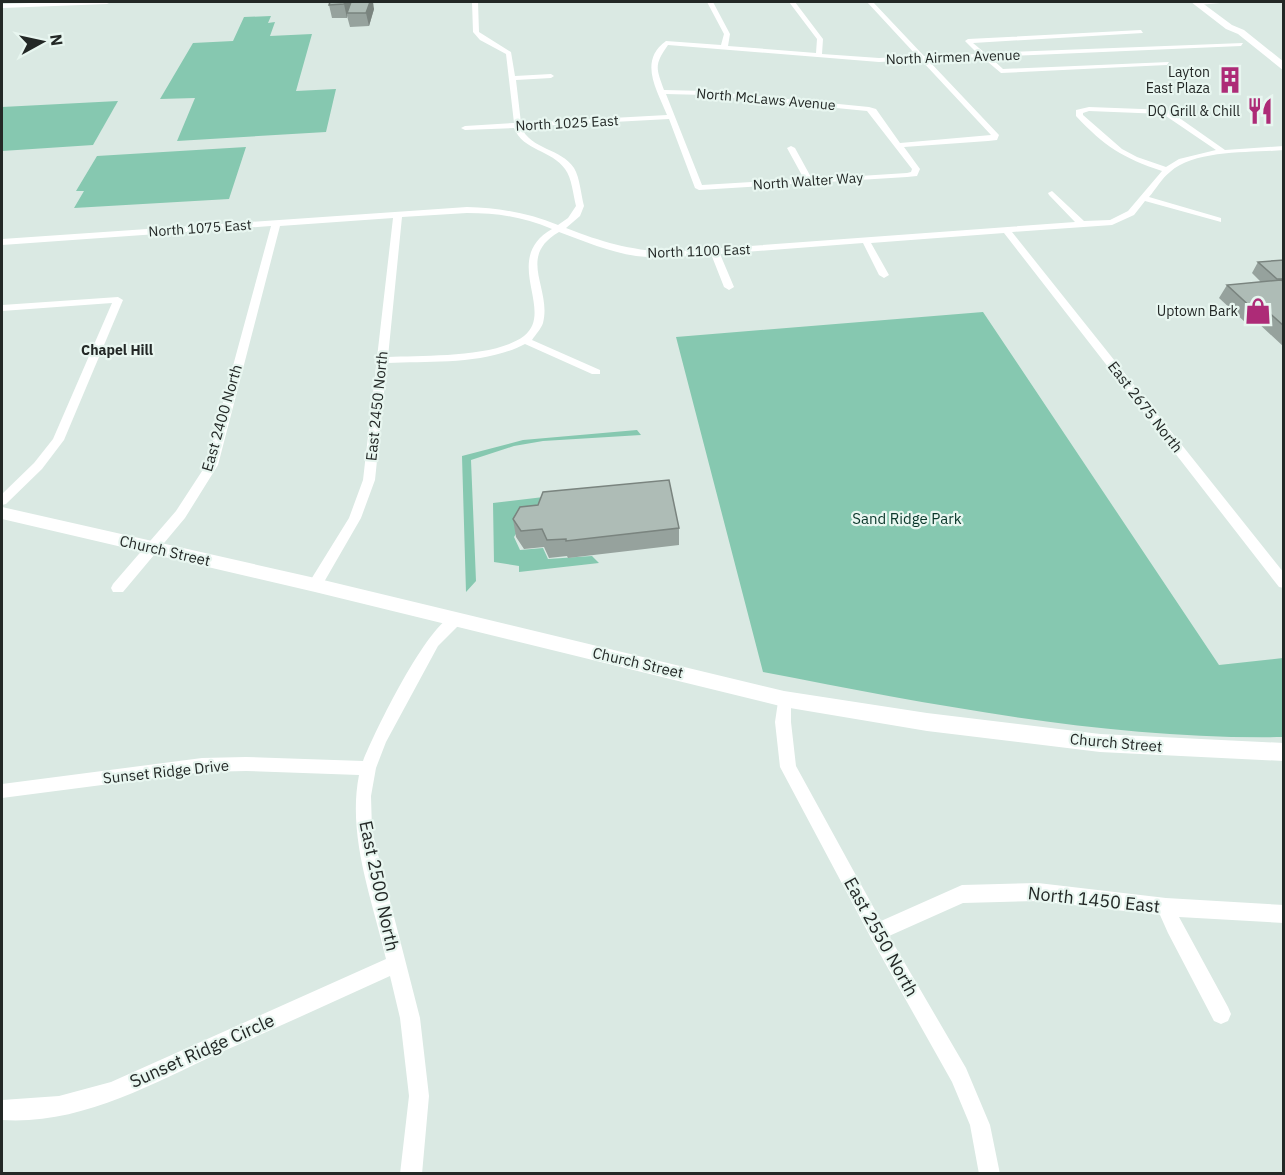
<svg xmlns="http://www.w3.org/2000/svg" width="1285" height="1175" viewBox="0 0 1285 1175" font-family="'IBM Plex Sans',sans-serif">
<rect width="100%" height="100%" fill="#dae9e3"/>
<g fill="#86c8b0">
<path d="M 271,16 L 268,23 L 275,22 L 270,36 L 312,34 L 296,91 L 336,89 L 326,132 L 177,141 L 195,98 L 160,99 L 193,43 L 233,41 L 244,17 Z"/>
<path d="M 118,101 L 93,145 L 2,151 L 2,107 Z"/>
<path d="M 246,147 L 229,199 L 74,208 L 84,191 L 76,191 L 97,156 Z"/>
<path d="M 983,312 L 1219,665 L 1283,658 L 1283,737 C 1109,740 934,705 763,672 L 676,337 Z"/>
<path d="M 637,430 L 641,435 L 543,441 L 514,446 L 471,460 L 476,581 L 466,592 L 462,456 L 523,440 Z"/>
<path d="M 577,493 L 522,524 L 514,537 L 520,550 L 543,548 L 548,559 L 592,556 L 599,563 L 519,572 L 519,566 L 494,562 L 493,503 Z"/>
</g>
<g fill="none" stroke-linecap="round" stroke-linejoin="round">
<g fill="#fff" fill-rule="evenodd">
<path d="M 472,2 L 478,2 L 479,32 L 511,52 L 515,76 L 551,74 L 554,76 L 551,78 L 516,80 L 521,123 L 667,115 C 657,90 638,61 666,41 L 721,45 L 724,34 L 707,2 L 713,2 L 730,34 L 728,46 L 816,53 L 817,39 L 789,2 L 795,2 L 823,39 L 822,54 L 879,58 L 917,56 L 867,2 L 873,2 L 924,56 L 978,54 L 965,41 L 968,39 L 1141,30 L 1143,33 L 973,43 L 985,53 L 1243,43 L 1241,46 L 990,57 L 1003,69 L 1169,62 L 1167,65 L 1001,73 L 982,57 L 928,60 L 999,135 L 997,140 L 988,141 L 904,147 L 920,169 L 917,176 L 907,177 L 699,190 L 695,188 L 669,119 L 521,127 C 531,150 561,148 574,168 C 580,178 581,195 584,206 L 580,216 L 566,228 C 602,242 629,250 668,252 L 1075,222 L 1049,195 L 1048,193 L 1052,191 L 1084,221 L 1110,220 L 1128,211 L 1162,171 C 1123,158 1104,146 1076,116 L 1076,110 L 1089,107 L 1168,110 L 1225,150 L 1284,146 L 1284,150 C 1251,153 1196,149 1170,172 C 1162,178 1156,189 1149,197 L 1221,218 L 1221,222 L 1145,201 L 1134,215 L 1112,225 L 1012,232 L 1284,573 L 1284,588 L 1279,587 L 1004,233 L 871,243 L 889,275 L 884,278 L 879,275 L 863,243 L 720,254 L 734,287 L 729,290 L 724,287 L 711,254 C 686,256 661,259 636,256 C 609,252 584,241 559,232 C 516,257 552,288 543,323 C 541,329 536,334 532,340 L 600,370 L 600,374 L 592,374 L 525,344 C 485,365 431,361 387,363 L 375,480 L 361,518 L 320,589 L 310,589 L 308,585 L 310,581 L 349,518 L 363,480 L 393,218 L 280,226 L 218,465 L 185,518 L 123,592 L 113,592 L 111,588 L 113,584 L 176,511 L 206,465 L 271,226 L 2,245 L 2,239 L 467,207 C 500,208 528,213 558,225 L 568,218 L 576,206 C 573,195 572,178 565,169 C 552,150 523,151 514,128 L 465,130 L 461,128 L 465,126 L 514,123 L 506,54 L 480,40 L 473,32 ZM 668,45 L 879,62 L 921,60 L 991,135 L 900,143 L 876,109 L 869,107 L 705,91 L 664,90 C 656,68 654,65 668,45 ZM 666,94 L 705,95 L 867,111 L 912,169 L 911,172 L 907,173 L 812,179 L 795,148 L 791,146 L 787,148 L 804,179 L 702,185 ZM 1089,111 L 1163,114 L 1216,150 L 1179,159 L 1166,167 L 1137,157 L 1122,149 L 1083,115 L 1083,113 ZM 467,213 C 498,213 523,217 552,229 C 500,259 556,311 524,336 C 495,358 423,355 388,357 L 402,217 Z"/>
<path d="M 1196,2 L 1231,2 L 1198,5 Z"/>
<path d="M 118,297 L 123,300 L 64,440 L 42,469 L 6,504 L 2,505 L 2,494 L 34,463 L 53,439 L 112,303 L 2,311 L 2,305 Z"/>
<path d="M 455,614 L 460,616 L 462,620 L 460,624 L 438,646 L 386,742 L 376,768 L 371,796 L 372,831 L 420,1018 L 429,1096 L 422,1174 L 400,1174 L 409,1096 L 400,1018 L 390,976 C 333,1002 276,1028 219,1053 C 150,1085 80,1125 2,1120 L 2,1100 L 59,1096 L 111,1082 L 386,959 C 372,899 347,836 359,775 L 246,771 L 202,772 L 2,798 L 2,784 L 202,758 L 246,757 L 363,761 C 375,731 427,624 455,614 Z"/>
<path d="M 784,693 L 789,695 L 791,699 L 791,722 L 796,766 L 881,921 L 962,885 L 1038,883 L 1166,898 L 1284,905 L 1284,923 L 1179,917 L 1228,1007 L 1231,1014 L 1228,1021 L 1221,1024 L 1214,1021 L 1168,933 L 1160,915 L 1038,901 L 963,903 L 889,936 L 966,1068 L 990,1125 L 1000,1174 L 979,1174 L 970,1125 L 952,1082 L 871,938 L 780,767 L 775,722 L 779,695 Z"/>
</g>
<g fill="#fff" fill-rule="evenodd">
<path d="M 59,2 L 111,2 L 107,4 L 2,8 L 2,4 Z"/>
<path d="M 2,507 L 315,578 L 784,691 L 927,713 L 1100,734 L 1284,743 L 1284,761 L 1100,752 L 927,731 L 784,707 L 315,592 L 2,519 Z"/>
</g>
<path fill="#fff" fill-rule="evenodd" d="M 1191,2 L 1201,2 L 1232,25 L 1244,30 L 1284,62 L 1284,71 L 1238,34 L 1226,29 Z"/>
</g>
<g fill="#96a29d">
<path d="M 330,2 L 374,9 L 369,26 L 350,27 L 347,16 L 347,18 L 332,18 L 329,5 Z"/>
<path d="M 1284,260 L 1284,347 L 1257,322 L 1246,323 L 1219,298 L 1227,285 L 1261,282 L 1252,273 L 1258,262 Z"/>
<path d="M 513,519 L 679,528 L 679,545 L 568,558 L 567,556 L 549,558 L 544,547 L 524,549 L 516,537 Z"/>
</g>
<g fill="#7a847f">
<path d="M 345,2 L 352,2 L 347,13 L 347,18 L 344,4 Z"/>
<path d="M 370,2 L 373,2 L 374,9 L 369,26 L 366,13 Z"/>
</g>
<g fill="#aebcb6" stroke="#7a847f" stroke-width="1.5">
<path d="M 330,2 L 345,2 L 344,4 L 329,5 Z"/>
<path d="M 351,2 L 370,2 L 366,13 L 347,13 Z"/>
<path d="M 1284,260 L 1284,279 L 1277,279 L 1258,262 Z"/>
<path d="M 1281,280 L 1284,282 L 1284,326 L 1265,309 L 1254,310 L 1227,285 Z"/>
<path d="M 669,480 L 679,528 L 566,541 L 566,539 L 547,540 L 542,529 L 521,531 L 513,519 L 520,507 L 538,505 L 543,492 Z"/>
</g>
<defs>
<symbol id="building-bare" viewBox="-9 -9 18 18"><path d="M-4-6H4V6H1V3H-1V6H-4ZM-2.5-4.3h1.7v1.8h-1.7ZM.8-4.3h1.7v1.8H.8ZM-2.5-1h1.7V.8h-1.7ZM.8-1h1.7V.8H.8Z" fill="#ad2b77" stroke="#e8f6f0" stroke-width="2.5" paint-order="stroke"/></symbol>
<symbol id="restaurant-bare" viewBox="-9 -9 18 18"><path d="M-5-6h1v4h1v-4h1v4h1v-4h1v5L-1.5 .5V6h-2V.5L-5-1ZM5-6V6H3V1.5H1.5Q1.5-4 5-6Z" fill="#ad2b77" stroke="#e8f6f0" stroke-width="2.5" paint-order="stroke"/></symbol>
<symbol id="shop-bare" viewBox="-9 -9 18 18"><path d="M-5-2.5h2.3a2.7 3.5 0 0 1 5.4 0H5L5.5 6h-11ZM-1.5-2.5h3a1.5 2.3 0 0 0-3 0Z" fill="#ad2b77" stroke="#e8f6f0" stroke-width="2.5" paint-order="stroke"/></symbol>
</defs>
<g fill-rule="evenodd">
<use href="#building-bare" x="1211" y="61" width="38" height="38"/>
<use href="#restaurant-bare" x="1241" y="92" width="38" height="38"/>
<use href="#shop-bare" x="1239" y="292" width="38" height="38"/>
</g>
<g text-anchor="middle" stroke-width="4.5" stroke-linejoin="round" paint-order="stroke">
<g font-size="14" fill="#232826" stroke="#e8f6f0">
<text transform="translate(953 57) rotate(-2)" y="5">North Airmen Avenue</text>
<text transform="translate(766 99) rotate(5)" y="5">North McLaws Avenue</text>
<text transform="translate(567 123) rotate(-3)" y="5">North 1025 East</text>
<text transform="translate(808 181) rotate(-4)" y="5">North Walter Way</text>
<text transform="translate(200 228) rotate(-4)" y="5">North 1075 East</text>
<text transform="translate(699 251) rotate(-2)" y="5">North 1100 East</text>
</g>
<g font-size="14" fill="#232826" stroke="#e8f6f0" text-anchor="end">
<text x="1210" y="77">Layton<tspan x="1210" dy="16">East Plaza</tspan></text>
<text x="1240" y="116">DQ Grill &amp; Chill</text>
<text x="1238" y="316">Uptown Bark</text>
</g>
<g font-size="14" font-weight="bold" fill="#232826" stroke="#e8f6f0">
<text x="117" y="355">Chapel Hill</text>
</g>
<g font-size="15" fill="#232826" stroke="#e8f6f0">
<text transform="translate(377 406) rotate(-84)" y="5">East 2450 North</text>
<text transform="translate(1145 407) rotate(52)" y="5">East 2675 North</text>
<text transform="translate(222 418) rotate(-74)" y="5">East 2400 North</text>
<text transform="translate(165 551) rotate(13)" y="5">Church Street</text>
<text transform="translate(638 663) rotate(13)" y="5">Church Street</text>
<text transform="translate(1116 743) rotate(5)" y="5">Church Street</text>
<text transform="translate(166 772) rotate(-6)" y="5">Sunset Ridge Drive</text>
</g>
<g font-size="15" fill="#093629" stroke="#e8f6f0">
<text x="907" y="524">Sand Ridge Park</text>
</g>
<g font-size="18" fill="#232826" stroke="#e8f6f0">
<text transform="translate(379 886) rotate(78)" y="6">East 2500 North</text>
<text transform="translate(1094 900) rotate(6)" y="6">North 1450 East</text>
<text transform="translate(881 937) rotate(61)" y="6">East 2550 North</text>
<text transform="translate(202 1051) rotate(-24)" y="6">Sunset Ridge Circle</text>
</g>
</g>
<rect width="1285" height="1175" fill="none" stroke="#232826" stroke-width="6"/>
<g transform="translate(42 42) rotate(82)" stroke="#e8f6f0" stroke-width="4.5" paint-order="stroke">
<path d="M0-4.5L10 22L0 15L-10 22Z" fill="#232826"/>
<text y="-9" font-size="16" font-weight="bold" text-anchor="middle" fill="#232826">N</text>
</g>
</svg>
